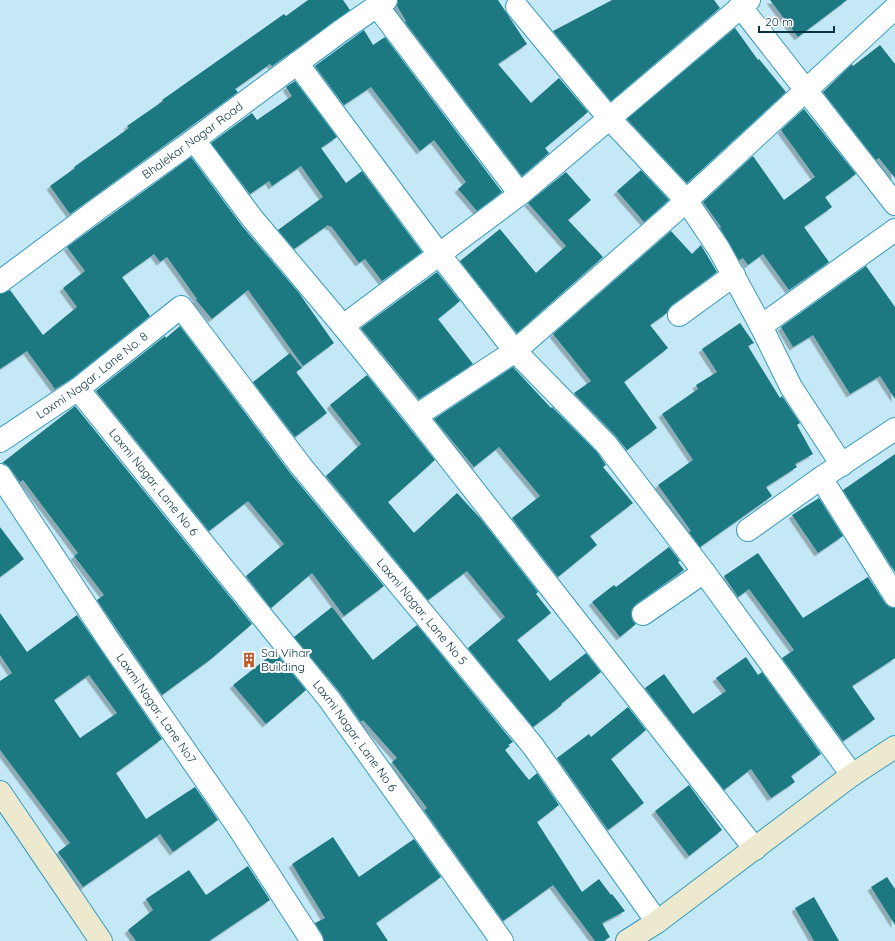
<svg xmlns="http://www.w3.org/2000/svg" width="895" height="941" viewBox="0 0 895 941" font-family="Quicksand,sans-serif">
<defs>
<filter id="shadow"><feDropShadow dx="-3.5" dy="3.5" stdDeviation="0" flood-color="#0004"/></filter>
</defs>
<rect width="100%" height="100%" fill="#c5e8f6"/>
<g fill="#1b7981" fill-rule="evenodd" filter="url(#shadow)">
<path d="M 308,0 L 343,0 L 350,10 L 272,66 L 270,64 L 235,89 L 238,92 L 70,214 L 50,186 L 75,168 L 74,167 L 129,128 L 127,126 L 163,101 L 162,100 L 284,14 L 286,16 Z"/>
<path d="M 398,0 L 498,0 L 527,44 L 498,64 L 531,103 L 559,78 L 588,112 L 545,148 L 549,153 L 522,176 L 405,22 L 406,21 L 397,6 Z"/>
<path d="M 612,0 L 714,0 L 720,8 L 611,101 L 553,31 Z"/>
<path d="M 770,0 L 847,0 L 798,37 Z"/>
<path d="M 735,28 L 758,60 L 759,59 L 786,92 L 687,183 L 627,119 Z"/>
<path d="M 364,30 L 373,45 L 385,37 L 502,192 L 477,211 L 458,189 L 466,182 L 434,140 L 420,151 L 371,87 L 344,105 L 315,66 Z"/>
<path d="M 880,45 L 895,64 L 895,178 L 879,158 L 876,160 L 823,92 L 852,64 L 853,66 Z"/>
<path d="M 295,81 L 337,137 L 321,148 L 346,183 L 362,171 L 422,252 L 382,281 L 365,259 L 359,263 L 331,226 L 330,227 L 328,225 L 294,249 L 278,230 L 323,197 L 301,166 L 272,186 L 269,181 L 250,194 L 211,143 L 252,113 L 257,120 L 292,96 L 286,87 Z"/>
<path d="M 804,109 L 856,174 L 825,197 L 832,207 L 804,227 L 829,262 L 789,290 L 763,254 L 748,265 L 743,258 L 739,260 L 720,228 L 721,227 L 703,202 L 753,156 L 784,200 L 815,177 L 781,130 Z"/>
<path d="M 191,157 L 242,226 L 299,293 L 334,343 L 303,366 L 248,290 L 212,319 L 196,300 L 197,299 L 167,257 L 160,262 L 154,254 L 122,277 L 150,316 L 71,379 L 55,389 L 27,351 L 0,369 L 0,294 L 10,290 L 43,335 L 77,307 L 63,288 L 85,271 L 67,247 Z"/>
<path d="M 641,170 L 669,200 L 644,222 L 617,191 Z"/>
<path d="M 566,172 L 591,200 L 568,220 L 603,257 L 517,333 L 460,261 L 500,229 L 536,273 L 566,246 L 528,203 Z"/>
<path d="M 671,231 L 692,254 L 701,245 L 717,272 L 672,305 L 668,310 L 667,313 L 650,325 L 668,348 L 624,382 L 657,428 L 627,450 L 615,435 L 574,393 L 591,381 L 553,334 Z"/>
<path d="M 866,266 L 895,307 L 895,399 L 880,376 L 850,394 L 813,335 L 793,347 L 781,327 Z"/>
<path d="M 437,272 L 460,301 L 438,319 L 473,364 L 419,399 L 361,328 Z"/>
<path d="M 740,323 L 754,343 L 748,346 L 780,398 L 782,396 L 800,423 L 797,425 L 813,454 L 795,464 L 797,467 L 766,487 L 772,496 L 700,547 L 689,532 L 691,531 L 658,485 L 693,460 L 662,414 L 698,389 L 696,385 L 717,372 L 702,349 Z"/>
<path d="M 180,326 L 291,474 L 384,586 L 344,616 L 312,573 L 271,608 L 246,576 L 284,544 L 248,501 L 209,531 L 96,391 L 165,336 L 166,338 Z"/>
<path d="M 290,353 L 302,368 L 296,372 L 327,413 L 295,437 L 253,382 Z"/>
<path d="M 513,367 L 551,408 L 552,407 L 597,452 L 606,465 L 603,467 L 633,503 L 590,536 L 597,545 L 558,577 L 512,518 L 540,496 L 499,447 L 474,467 L 434,419 Z"/>
<path d="M 367,375 L 435,460 L 388,502 L 414,533 L 457,493 L 481,519 L 538,592 L 536,594 L 551,613 L 517,640 L 550,681 L 586,653 L 601,672 L 561,704 L 562,705 L 533,727 L 468,648 L 505,617 L 467,571 L 428,600 L 326,476 L 361,444 L 330,405 Z"/>
<path d="M 75,406 L 252,624 L 211,659 L 162,695 L 97,600 L 104,595 L 74,556 L 78,553 L 23,480 L 20,482 L 10,468 L 6,464 L 2,463 Z"/>
<path d="M 895,454 L 895,572 L 843,490 Z"/>
<path d="M 819,498 L 843,536 L 818,553 L 792,515 Z"/>
<path d="M 0,527 L 24,559 L 0,577 Z"/>
<path d="M 669,547 L 680,561 L 678,562 L 684,570 L 636,604 L 632,609 L 631,615 L 633,621 L 636,624 L 620,637 L 592,602 L 614,585 L 616,587 Z"/>
<path d="M 758,553 L 803,618 L 868,577 L 885,603 L 889,607 L 895,608 L 895,658 L 852,686 L 875,719 L 843,741 L 782,658 L 794,650 L 749,589 L 738,597 L 724,576 Z"/>
<path d="M 332,607 L 373,660 L 417,625 L 513,742 L 508,745 L 510,746 L 505,750 L 529,780 L 537,773 L 559,805 L 537,822 L 582,892 L 599,879 L 611,895 L 612,894 L 625,911 L 602,923 L 610,937 L 604,941 L 595,941 L 553,885 L 503,921 L 424,810 L 427,808 L 392,762 L 397,758 L 363,720 L 361,722 L 339,691 L 294,637 Z"/>
<path d="M 0,613 L 27,652 L 77,615 L 162,739 L 116,773 L 146,819 L 195,787 L 218,820 L 173,852 L 160,834 L 83,887 L 58,852 L 70,843 L 0,750 L 0,681 L 12,673 L 0,655 ZM 89,675 L 117,713 L 80,738 L 54,700 Z"/>
<path d="M 275,652 L 306,690 L 266,724 L 233,685 Z"/>
<path d="M 746,657 L 758,675 L 762,672 L 821,754 L 791,776 L 795,782 L 771,798 L 751,769 L 724,790 L 645,688 L 664,674 L 693,714 L 726,691 L 716,678 Z"/>
<path d="M 628,707 L 646,730 L 611,759 L 644,803 L 608,830 L 557,758 L 589,734 L 591,737 Z"/>
<path d="M 689,785 L 722,830 L 689,856 L 655,811 Z"/>
<path d="M 333,837 L 359,877 L 414,839 L 441,877 L 376,923 L 388,941 L 324,941 L 322,934 L 315,923 L 325,918 L 292,864 Z"/>
<path d="M 248,866 L 270,900 L 209,941 L 136,941 L 128,930 L 153,910 L 146,899 L 189,870 L 206,895 Z"/>
<path d="M 887,877 L 895,889 L 895,925 L 871,887 Z"/>
<path d="M 814,897 L 839,941 L 814,941 L 795,908 Z"/>
</g>
<g fill="none" stroke-linecap="round" stroke-linejoin="round">
<defs>
<g id="street">
<path d="M 740,6 L 895,204"/>
<path d="M 517,7 L 609,118 L 686,200 L 719,249 L 761,326 L 791,387 L 842,465"/>
<path d="M 297,63 L 439,254 L 515,351 L 606,444 L 704,572 L 852,775"/>
<path d="M 194,140 L 252,218 L 343,326 L 416,416 L 755,849"/>
<path d="M 520,194 L 749,0"/>
<path id="s1" d="M 0,282 L 99,208 L 194,140 L 342,30 L 386,0"/>
<path d="M 679,315 L 734,275"/>
<path d="M 343,326 L 520,194 L 377,6"/>
<path d="M 761,326 L 895,230"/>
<path id="s2" d="M 78,389 L 329,699 L 502,941"/>
<path d="M 416,416 L 515,351 L 674,212 L 895,8"/>
<path id="s3" d="M 0,441 L 78,389 L 181,307 L 301,466 L 533,746 L 657,922"/>
<path id="s4" d="M 0,475 L 108,639 L 236,824 L 312,941"/>
<path d="M 821,478 L 895,596"/>
<path d="M 748,530 L 821,478 L 895,429"/>
<path d="M 643,614 L 704,572"/>
</g>
<g id="secondary">
<path d="M 0,792 L 101,941"/>
<path d="M 627,941 L 657,922 L 852,775 L 895,747"/>
</g>
</defs>
<use href="#street" stroke="#369bbd" stroke-width="24"/>
<use href="#secondary" stroke="#369bbd" stroke-width="24"/>
<use href="#street" stroke="#fff" stroke-width="22"/>
<use href="#secondary" stroke="#ece9cf" stroke-width="22"/>
</g>
<defs>
<symbol id="building-bare" viewBox="-9 -9 18 18"><path d="M-4-6H4V6H1V3H-1V6H-4ZM-2.5-4.3h1.7v1.8h-1.7ZM.8-4.3h1.7v1.8H.8ZM-2.5-1h1.7V.8h-1.7ZM.8-1h1.7V.8H.8Z" fill="#c35d2c" stroke="#fff" stroke-width="2.5" paint-order="stroke"/></symbol>
</defs>
<g fill-rule="evenodd">
<use href="#building-bare" x="238" y="649" width="22" height="22"/>
</g>
<g text-anchor="middle" stroke-width="4" stroke-linejoin="round" paint-order="stroke">
<g font-size="12" fill="#083442" stroke="#fff">
<text dy="4" stroke="none"><textPath href="#s1" startOffset="239">Bhalekar Nagar Road</textPath></text>
<text dy="4" stroke="none"><textPath href="#s3" startOffset="113">Laxmi Nagar, Lane No. 8</textPath></text>
<text dy="4" stroke="none"><textPath href="#s2" startOffset="120">Laxmi Nagar, Lane No 6</textPath></text>
<text dy="4" stroke="none"><textPath href="#s3" startOffset="614">Laxmi Nagar, Lane No 5</textPath></text>
<text dy="4" stroke="none"><textPath href="#s4" startOffset="281">Laxmi Nagar, Lane No7</textPath></text>
<text dy="4" stroke="none"><textPath href="#s2" startOffset="444">Laxmi Nagar, Lane No 6</textPath></text>
</g>
<g font-size="12" fill="#083442" stroke="#fff" text-anchor="start">
<text x="261" y="657">Sai Vihar<tspan x="261" dy="14">Building</tspan></text>
</g>
</g>
<path d="M759 26v6h75v-6" fill="none" stroke="#083442" stroke-width="2"/>
<text x="765" y="26" font-size="12" fill="#083442" stroke="#ffffff" stroke-width="3" paint-order="stroke">20 m</text>
</svg>
